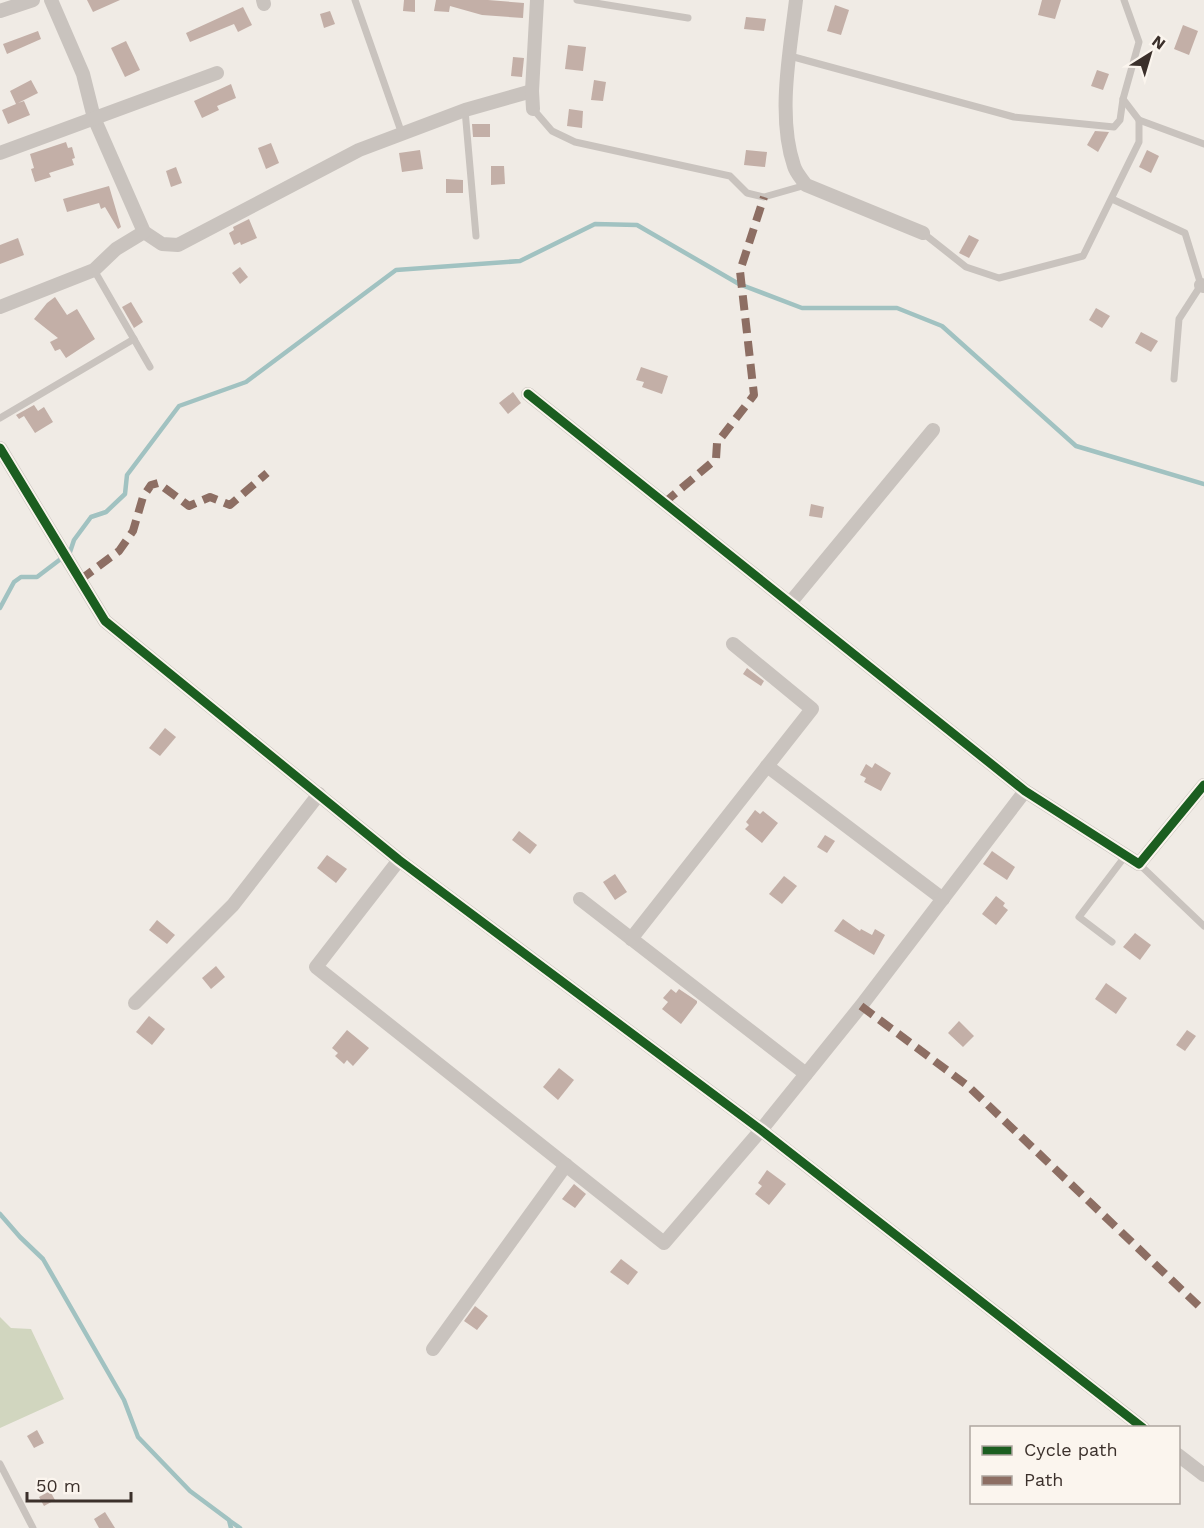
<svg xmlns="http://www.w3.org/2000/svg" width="1204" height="1528" viewBox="0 0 1204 1528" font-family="'Work Sans',sans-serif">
<rect width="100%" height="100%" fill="#f0ebe5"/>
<path fill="#d1d6bf" d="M 0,1317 L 11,1328 L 31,1329 L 64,1399 L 0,1428 Z"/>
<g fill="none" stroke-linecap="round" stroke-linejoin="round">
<g stroke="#a1c2c1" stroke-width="4.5">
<path d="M 0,608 L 14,582 L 21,577 L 37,577 L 62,558 L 70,552 L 74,540 L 91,517 L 106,512 L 125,494 L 127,475 L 179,406 L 246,382 L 396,270 L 520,261 L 595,224 L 637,225 L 739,284 L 802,308 L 897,308 L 942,326 L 1076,446 L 1204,484"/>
<path d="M 0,1214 L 20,1237 L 43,1259 L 124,1400 L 138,1437 L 190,1491 L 229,1520 L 231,1528"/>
<path d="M 230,1521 L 240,1528"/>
</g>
</g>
<g fill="#c3afa7">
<path d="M 87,0 L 120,0 L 93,12 Z"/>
<path d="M 404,0 L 415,0 L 415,12 L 403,11 Z"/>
<path d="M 436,0 L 488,0 L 524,3 L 523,18 L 482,15 L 450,6 L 449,12 L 434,11 Z"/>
<path d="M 1042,0 L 1061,0 L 1055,19 L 1038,15 Z"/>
<path d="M 835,5 L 849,10 L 841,35 L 827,31 Z"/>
<path d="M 243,7 L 252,25 L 238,32 L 234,24 L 190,42 L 186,33 Z"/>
<path d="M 330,11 L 335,24 L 324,28 L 320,14 Z"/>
<path d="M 746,17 L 766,19 L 764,31 L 744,29 Z"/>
<path d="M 1183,25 L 1198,31 L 1189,55 L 1174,49 Z"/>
<path d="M 38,31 L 41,39 L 7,54 L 3,44 Z"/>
<path d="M 126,41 L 140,70 L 125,77 L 111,48 Z"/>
<path d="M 568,45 L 586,47 L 583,71 L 565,69 Z"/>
<path d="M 513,57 L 524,58 L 522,77 L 511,76 Z"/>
<path d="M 1097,70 L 1109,74 L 1103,90 L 1091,86 Z"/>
<path d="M 31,80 L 38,93 L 18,103 L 24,101 L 30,115 L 8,124 L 2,110 L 16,104 L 10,91 Z"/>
<path d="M 594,80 L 606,82 L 603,101 L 591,100 Z"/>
<path d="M 231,84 L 236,98 L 217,106 L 219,110 L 202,118 L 194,101 Z"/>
<path d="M 569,109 L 583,111 L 582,128 L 567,126 Z"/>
<path d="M 472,124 L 490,124 L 490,137 L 473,137 Z"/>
<path d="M 1095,131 L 1109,132 L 1098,152 L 1087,145 Z"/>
<path d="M 66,142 L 68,148 L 72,147 L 75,158 L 72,159 L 74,165 L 49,173 L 51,177 L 35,182 L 31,169 L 34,168 L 30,154 Z"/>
<path d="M 271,143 L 279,163 L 266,169 L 258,148 Z"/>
<path d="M 420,150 L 423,169 L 402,172 L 399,153 Z"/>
<path d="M 746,150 L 767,152 L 765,167 L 744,165 Z"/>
<path d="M 1147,150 L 1159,156 L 1151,173 L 1139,167 Z"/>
<path d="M 491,166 L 504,166 L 505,184 L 491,185 Z"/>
<path d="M 176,167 L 182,183 L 171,187 L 166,171 Z"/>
<path d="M 446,179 L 463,180 L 463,193 L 446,193 Z"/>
<path d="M 109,186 L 121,227 L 118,229 L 105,207 L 101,209 L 99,203 L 67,212 L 63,199 Z"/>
<path d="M 249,219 L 257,238 L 241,245 L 240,242 L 234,245 L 229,233 L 234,230 L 233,227 Z"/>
<path d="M 969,235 L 979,240 L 969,258 L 959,253 Z"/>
<path d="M 18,238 L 24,255 L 0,264 L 0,245 Z"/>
<path d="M 240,267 L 248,277 L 240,284 L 232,273 Z"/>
<path d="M 55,297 L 67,315 L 77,309 L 95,339 L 66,358 L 60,349 L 55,351 L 50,342 L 58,338 L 34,319 L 47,303 Z"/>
<path d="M 131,302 L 143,322 L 134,328 L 122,307 Z"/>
<path d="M 1096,308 L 1110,316 L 1102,328 L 1089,320 Z"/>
<path d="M 1141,332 L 1158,341 L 1151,352 L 1135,343 Z"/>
<path d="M 641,367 L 668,376 L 662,394 L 642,387 L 644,382 L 636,380 Z"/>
<path d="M 513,392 L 521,403 L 508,414 L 499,403 Z"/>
<path d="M 34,405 L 38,411 L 44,407 L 53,422 L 35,433 L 24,416 L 19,419 L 16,415 Z"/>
<path d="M 811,504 L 824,507 L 822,518 L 809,516 Z"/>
<path d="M 747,668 L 764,681 L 761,686 L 743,674 Z"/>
<path d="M 165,728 L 176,737 L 160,756 L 149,748 Z"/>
<path d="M 875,763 L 891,773 L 881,791 L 864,782 L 866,778 L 860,775 L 866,764 L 872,768 Z"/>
<path d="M 755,810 L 760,814 L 763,811 L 778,823 L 762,843 L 745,829 L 749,825 L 746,822 Z"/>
<path d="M 519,831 L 537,845 L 530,854 L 512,840 Z"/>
<path d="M 825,835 L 835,841 L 827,853 L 817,847 Z"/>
<path d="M 992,851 L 1015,867 L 1007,880 L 983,864 Z"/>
<path d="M 327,855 L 347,869 L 336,883 L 317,868 Z"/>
<path d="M 615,874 L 627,892 L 615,900 L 603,882 Z"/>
<path d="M 784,876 L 797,886 L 782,904 L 769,894 Z"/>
<path d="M 996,896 L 1005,903 L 1003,906 L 1008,910 L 996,925 L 982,914 Z"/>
<path d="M 843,919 L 860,931 L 861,929 L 872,935 L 875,929 L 885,935 L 874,955 L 834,931 Z"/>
<path d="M 157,920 L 175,935 L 167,944 L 149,930 Z"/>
<path d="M 1135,933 L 1151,945 L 1140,960 L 1123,947 Z"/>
<path d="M 216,966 L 225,977 L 211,989 L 202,978 Z"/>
<path d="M 1106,983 L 1127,998 L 1116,1014 L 1095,999 Z"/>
<path d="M 671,989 L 676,993 L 679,989 L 697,1001 L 697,1003 L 681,1024 L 662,1009 L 668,1002 L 663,998 Z"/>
<path d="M 149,1016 L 165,1029 L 152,1045 L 136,1032 Z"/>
<path d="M 959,1021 L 974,1036 L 963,1047 L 948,1033 Z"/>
<path d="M 347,1030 L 369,1048 L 353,1066 L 347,1060 L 344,1064 L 335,1056 L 338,1053 L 332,1048 Z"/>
<path d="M 1187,1030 L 1196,1036 L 1185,1051 L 1176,1045 Z"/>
<path d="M 559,1068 L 574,1080 L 558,1100 L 543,1087 Z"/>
<path d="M 767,1170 L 786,1184 L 769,1205 L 755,1194 L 762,1186 L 758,1183 Z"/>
<path d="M 574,1184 L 586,1194 L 575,1208 L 562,1199 Z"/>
<path d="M 621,1259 L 638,1272 L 628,1285 L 610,1272 Z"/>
<path d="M 475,1306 L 488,1316 L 477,1330 L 464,1321 Z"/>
<path d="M 37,1430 L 44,1443 L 34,1448 L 27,1436 Z"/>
<path d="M 50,1491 L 55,1500 L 44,1506 L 39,1497 Z"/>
<path d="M 105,1512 L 115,1528 L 99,1528 L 94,1519 Z"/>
</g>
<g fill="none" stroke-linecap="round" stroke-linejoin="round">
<g stroke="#c9c3be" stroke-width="7">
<path d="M 355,0 L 402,134"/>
<path d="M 577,0 L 688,18"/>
<path d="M 790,56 L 1014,117 L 1114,127 L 1120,120 L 1123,99"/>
<path d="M 533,109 L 552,131 L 575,142 L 730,176 L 747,193 L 764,197 L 806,185"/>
<path d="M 465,110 L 476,236"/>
<path d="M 1139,120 L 1204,144"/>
<path d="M 1112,199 L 1185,233 L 1201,285 L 1179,319 L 1174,379"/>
<path d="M 923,233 L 966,267 L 999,278 L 1083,256 L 1139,142 L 1139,120 L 1123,99 L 1139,42 L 1124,0"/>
<path d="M 94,270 L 150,367"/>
<path d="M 0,418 L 134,339"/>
<path d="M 1139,864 L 1204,926"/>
<path d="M 1112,942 L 1079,917 L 1126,855"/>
<path d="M 0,1464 L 33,1528"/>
</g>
<g stroke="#c9c3be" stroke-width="14">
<path d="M 51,0 L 83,74 L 94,118 L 144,232 L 162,244 L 178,245 L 359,150 L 465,110 L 532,91"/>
<path d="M 263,0 L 264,4"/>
<path d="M 796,0 C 790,51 777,116 794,166 C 796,173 802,179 806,185 L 923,233"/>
<path d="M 0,11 L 33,0"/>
<path d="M 533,109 L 532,91 L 537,0"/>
<path d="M 0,153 L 217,73"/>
<path d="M 1201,285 L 1204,286"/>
<path d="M 0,307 L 94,270 L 116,249 L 144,232"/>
<path d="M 528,394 L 1025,791 L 1139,864 L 1204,785"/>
<path d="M 0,448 L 105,621 L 399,860 L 761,1130 L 1143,1428"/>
<path d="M 790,603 L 933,430"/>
<path d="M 767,766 L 943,899"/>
<path d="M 399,860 L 316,967 L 664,1243 L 761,1130 L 861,1006 L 1025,791"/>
<path d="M 580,899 L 806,1074"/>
<path d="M 631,939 L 812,709 L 733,644"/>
<path d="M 135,1003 L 233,905 L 319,794"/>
<path d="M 433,1349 L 566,1165"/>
<path d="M 1178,1455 L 1204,1475"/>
</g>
<g stroke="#8d6e63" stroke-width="8" stroke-dasharray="15 8" stroke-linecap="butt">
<path d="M 664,503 L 716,459 L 717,443 L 754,395 L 740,271 L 764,197"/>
<path d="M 80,580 L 119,551 L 133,531 L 143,497 L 151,485 L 158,483 L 189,506 L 210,497 L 230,505 L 267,473"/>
<path d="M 861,1006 L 968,1086 L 1204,1311"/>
</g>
<defs>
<g id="cycleway">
<path d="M 528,394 L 1025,791 L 1139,864 L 1204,785"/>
<path d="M 0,448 L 105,621 L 399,860 L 761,1130 L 1143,1428"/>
</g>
</defs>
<use href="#cycleway" stroke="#fbf5ee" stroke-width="13"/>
<use href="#cycleway" stroke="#1b5e20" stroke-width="9"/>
</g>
<rect x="970" y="1426" width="210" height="78" fill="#fbf5ee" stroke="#aea6a0" stroke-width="1.5"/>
<rect x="982" y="1446" width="30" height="9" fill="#1b5e20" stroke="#aea6a0" stroke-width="1.5"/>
<text x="1024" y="1456" font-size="18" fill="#3b302b">Cycle path</text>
<rect x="982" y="1476" width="30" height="9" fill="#8d6e63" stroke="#aea6a0" stroke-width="1.5"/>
<text x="1024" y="1486" font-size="18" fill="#3b302b">Path</text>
<g transform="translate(1150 54) rotate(37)" stroke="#fbf5ee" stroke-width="4.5" paint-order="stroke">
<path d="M0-4.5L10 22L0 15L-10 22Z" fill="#3b302b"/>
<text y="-9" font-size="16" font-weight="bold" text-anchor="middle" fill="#3b302b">N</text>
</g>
<path d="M27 1492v9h104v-9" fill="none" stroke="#3b302b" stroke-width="3"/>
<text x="36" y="1492" font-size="18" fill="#3b302b" stroke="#fbf5ee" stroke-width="4.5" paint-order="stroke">50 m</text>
</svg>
